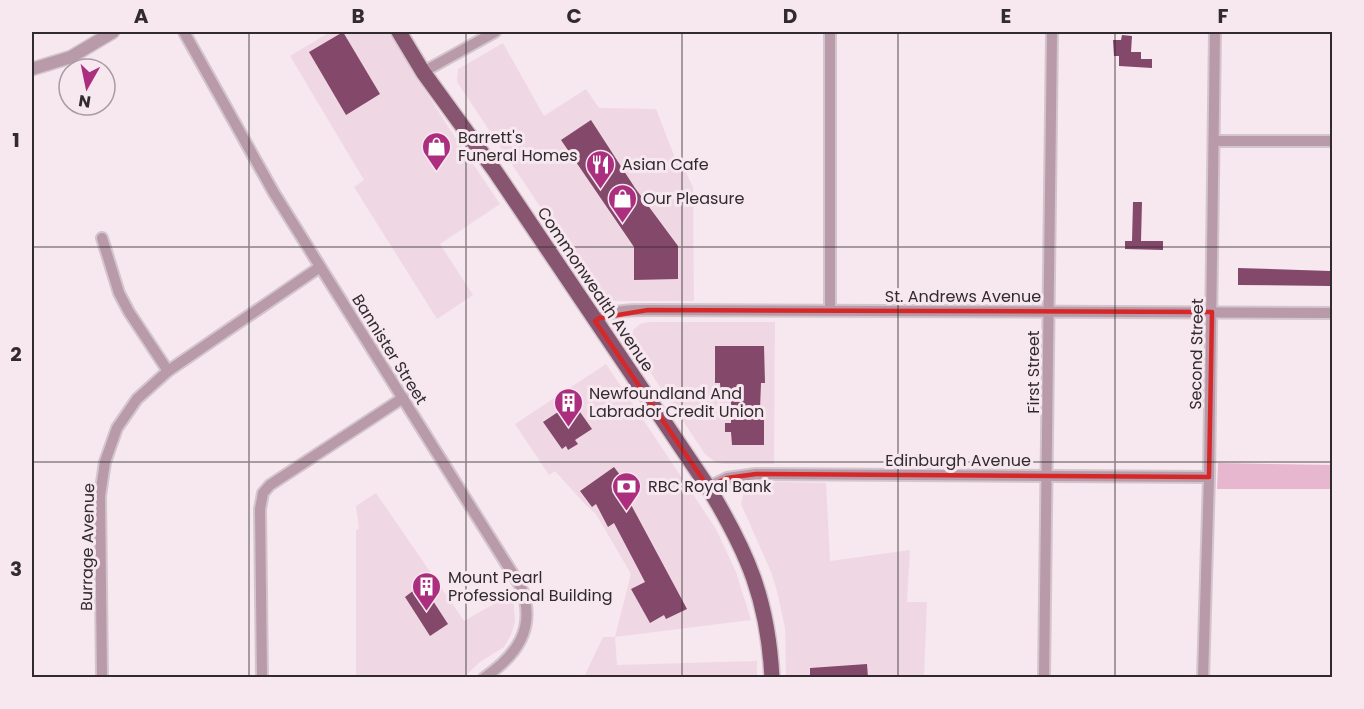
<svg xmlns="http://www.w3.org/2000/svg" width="1364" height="709" viewBox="0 0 1364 709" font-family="Poppins,sans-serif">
<rect width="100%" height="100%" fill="#f7e7ef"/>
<g fill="#efd8e4">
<path d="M 330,32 L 389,32 L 447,125 L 500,204 L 440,244 L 473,295 L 437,319 L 354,187 L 364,180 L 290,56 Z"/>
<path d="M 503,43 L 544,116 L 586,89 L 599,108 L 656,109 L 675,158 L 680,160 L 693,187 L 694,301 L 616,301 L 604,300 L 604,297 L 599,295 L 457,82 L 458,69 Z"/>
<path d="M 650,322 L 775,322 L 774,464 L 723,464 L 715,462 L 705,454 L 632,345 L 633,330 L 640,324 Z"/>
<path d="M 606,364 L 716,529 L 736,572 L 751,620 L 615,637 L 617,665 L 757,661 L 757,677 L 584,677 L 603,637 L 615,637 L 631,574 L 596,514 L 584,503 L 555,471 L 549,475 L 515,424 Z"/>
<path d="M 778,482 L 826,483 L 830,561 L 910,550 L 907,602 L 927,602 L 924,677 L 786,677 L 785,628 L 777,591 L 771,572 L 741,504 L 743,495 L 749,488 Z"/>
<path d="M 376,493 L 464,621 L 513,593 L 515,622 L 511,635 L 504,647 L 480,662 L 464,677 L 356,678 L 356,530 L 359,529 L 356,506 Z"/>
</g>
<path fill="#e7b6cf" d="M 1218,463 L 1332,465 L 1332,489 L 1217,489 Z"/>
<g fill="#83486a">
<path d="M 343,32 L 380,94 L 346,115 L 309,52 Z"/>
<path d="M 1122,35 L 1132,36 L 1131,52 L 1141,52 L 1141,59 L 1152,59 L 1152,68 L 1119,66 L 1119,56 L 1114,56 L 1113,40 L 1121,40 Z"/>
<path d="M 591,120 L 635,188 L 678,246 L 678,279 L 634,280 L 634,247 L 561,140 Z"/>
<path d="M 1133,202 L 1142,202 L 1141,241 L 1163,241 L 1163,250 L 1125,249 L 1125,241 L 1132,241 Z"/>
<path d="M 1238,268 L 1330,271 L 1330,286 L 1238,285 Z"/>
<path d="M 715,346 L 764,346 L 765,383 L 761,383 L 760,409 L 764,409 L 764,445 L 732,445 L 731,432 L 725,432 L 725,423 L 731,423 L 731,396 L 721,396 L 720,383 L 715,383 Z"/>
<path d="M 573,402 L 592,429 L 575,440 L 578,444 L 568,450 L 566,446 L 562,449 L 543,422 Z"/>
<path d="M 614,467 L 626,483 L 621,486 L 687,609 L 666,619 L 664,615 L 650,623 L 631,589 L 645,582 L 614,523 L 608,527 L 596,504 L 592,507 L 580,491 Z"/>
<path d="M 422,584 L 448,624 L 430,636 L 405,597 Z"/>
<path d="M 867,664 L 868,678 L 810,678 L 810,668 Z"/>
</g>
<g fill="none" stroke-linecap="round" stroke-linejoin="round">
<defs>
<g id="minor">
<path d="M 184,32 L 274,193 L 521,587 C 537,628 517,655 484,678"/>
<path d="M 423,72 L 495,32"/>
<path d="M 1214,141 L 1332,141"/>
<path d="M 102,238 L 119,293 L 129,312 L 168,371"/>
<path d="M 830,310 L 830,32"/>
<path d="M 595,321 C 610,310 630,310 648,310 L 1332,313"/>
<path d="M 708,487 L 727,478 L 756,474 L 1209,477"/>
<path d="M 102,678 L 100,496 L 105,462 L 117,428 L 137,399 L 168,371 L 320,267"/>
<path d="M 262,678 L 260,509 L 263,493 L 270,485 L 403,398"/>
<path d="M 1044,678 L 1052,32"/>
<path d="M 1203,678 L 1209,477 L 1215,32"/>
</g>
<path id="tertiary" d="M 32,69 L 71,57 L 113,32"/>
<path id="primary" d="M 399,32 L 423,72 L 495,171 L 708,487 C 748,553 768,600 772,678"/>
</defs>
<use href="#minor" stroke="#d3c5cc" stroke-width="14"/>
<use href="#tertiary" stroke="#d3c5cc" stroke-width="15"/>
<use href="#primary" stroke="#d3c5cc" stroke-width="18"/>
<use href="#minor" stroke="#b89aa9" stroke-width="10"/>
<use href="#tertiary" stroke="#b89aa9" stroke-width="12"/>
<use href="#primary" stroke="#885571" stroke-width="15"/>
</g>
<path fill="none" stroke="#d62828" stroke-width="4.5" stroke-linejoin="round" d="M 648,310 L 1212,312 L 1209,477 L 756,474 L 727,478 L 708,487 L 595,321 L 600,318 Z"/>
<path fill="none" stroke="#312b2e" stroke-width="1.5" stroke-opacity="0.55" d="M 249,32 L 249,678M 466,32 L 466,678M 682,32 L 682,678M 898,32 L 898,678M 1115,32 L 1115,678M 32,247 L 1332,247M 32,462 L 1332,462"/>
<defs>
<symbol id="shop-pin" viewBox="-11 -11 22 30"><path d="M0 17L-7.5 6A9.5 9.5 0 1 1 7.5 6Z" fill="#ac2e7f" stroke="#f7e7ef"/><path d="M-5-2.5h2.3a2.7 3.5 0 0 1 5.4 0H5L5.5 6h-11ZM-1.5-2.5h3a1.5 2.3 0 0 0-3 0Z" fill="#fff"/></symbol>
<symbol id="restaurant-pin" viewBox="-11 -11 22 30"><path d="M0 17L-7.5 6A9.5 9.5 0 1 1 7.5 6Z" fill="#ac2e7f" stroke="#f7e7ef"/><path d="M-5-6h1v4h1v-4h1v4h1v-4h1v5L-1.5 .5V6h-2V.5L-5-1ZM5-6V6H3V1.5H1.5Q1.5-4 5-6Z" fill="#fff"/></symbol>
<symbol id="building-pin" viewBox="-11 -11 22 30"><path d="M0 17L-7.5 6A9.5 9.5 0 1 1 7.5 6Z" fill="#ac2e7f" stroke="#f7e7ef"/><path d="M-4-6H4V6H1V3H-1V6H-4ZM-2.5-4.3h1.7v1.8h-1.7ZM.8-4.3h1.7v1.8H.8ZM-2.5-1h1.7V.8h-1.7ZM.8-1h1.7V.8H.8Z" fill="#fff"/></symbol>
<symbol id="bank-pin" viewBox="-11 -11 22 30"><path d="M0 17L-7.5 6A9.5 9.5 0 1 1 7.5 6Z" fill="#ac2e7f" stroke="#f7e7ef"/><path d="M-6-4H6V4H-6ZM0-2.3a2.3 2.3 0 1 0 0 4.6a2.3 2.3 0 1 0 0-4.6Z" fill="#fff"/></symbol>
</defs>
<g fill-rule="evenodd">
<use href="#shop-pin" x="420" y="130" width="33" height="45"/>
<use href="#restaurant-pin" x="584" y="148" width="33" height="45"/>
<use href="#shop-pin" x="606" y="182" width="33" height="45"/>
<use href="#building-pin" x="552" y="386" width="33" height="45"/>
<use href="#bank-pin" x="610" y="470" width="33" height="45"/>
<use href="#building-pin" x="410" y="570" width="33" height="45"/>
</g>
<g text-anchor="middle" stroke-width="6" stroke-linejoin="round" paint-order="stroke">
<g font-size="16" fill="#312b2e" stroke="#f7e7ef" text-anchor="start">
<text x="458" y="143">Barrett's<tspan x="458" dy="18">Funeral Homes</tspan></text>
<text x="622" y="170">Asian Cafe</text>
<text x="643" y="204">Our Pleasure</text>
<text x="589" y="399">Newfoundland And<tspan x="589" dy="18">Labrador Credit Union</tspan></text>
<text x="648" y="492">RBC Royal Bank</text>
<text x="448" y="583">Mount Pearl<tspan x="448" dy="18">Professional Building</tspan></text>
</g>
<g font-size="16" fill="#312b2e" stroke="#f7e7ef">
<text transform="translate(596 289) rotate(56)" y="6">Commonwealth Avenue</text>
<text x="963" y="302">St. Andrews Avenue</text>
<text transform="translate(390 349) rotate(58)" y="6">Bannister Street</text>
<text transform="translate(1196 354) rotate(-89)" y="6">Second Street</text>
<text transform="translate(1033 372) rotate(-90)" y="6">First Street</text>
<text x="958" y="466">Edinburgh Avenue</text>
<text transform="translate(87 547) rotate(-89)" y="6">Burrage Avenue</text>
</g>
</g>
<rect width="1364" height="709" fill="none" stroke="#f7e7ef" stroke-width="66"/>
<g transform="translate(87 87) rotate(189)"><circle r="28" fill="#f7e7ef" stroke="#a89ca2" stroke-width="1.5"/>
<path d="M0-4.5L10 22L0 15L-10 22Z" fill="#ac2e7f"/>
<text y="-9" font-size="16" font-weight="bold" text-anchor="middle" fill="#312b2e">N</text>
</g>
<rect x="33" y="33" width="1298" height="643" fill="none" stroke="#312b2e" stroke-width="2"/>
<g font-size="20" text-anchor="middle" font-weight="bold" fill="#312b2e">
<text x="141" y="23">A</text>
<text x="358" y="23">B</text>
<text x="574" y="23">C</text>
<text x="790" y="23">D</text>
<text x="1006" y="23">E</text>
<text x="1223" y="23">F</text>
<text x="16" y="147">1</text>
<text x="16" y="361">2</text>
<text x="16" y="576">3</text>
</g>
</svg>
